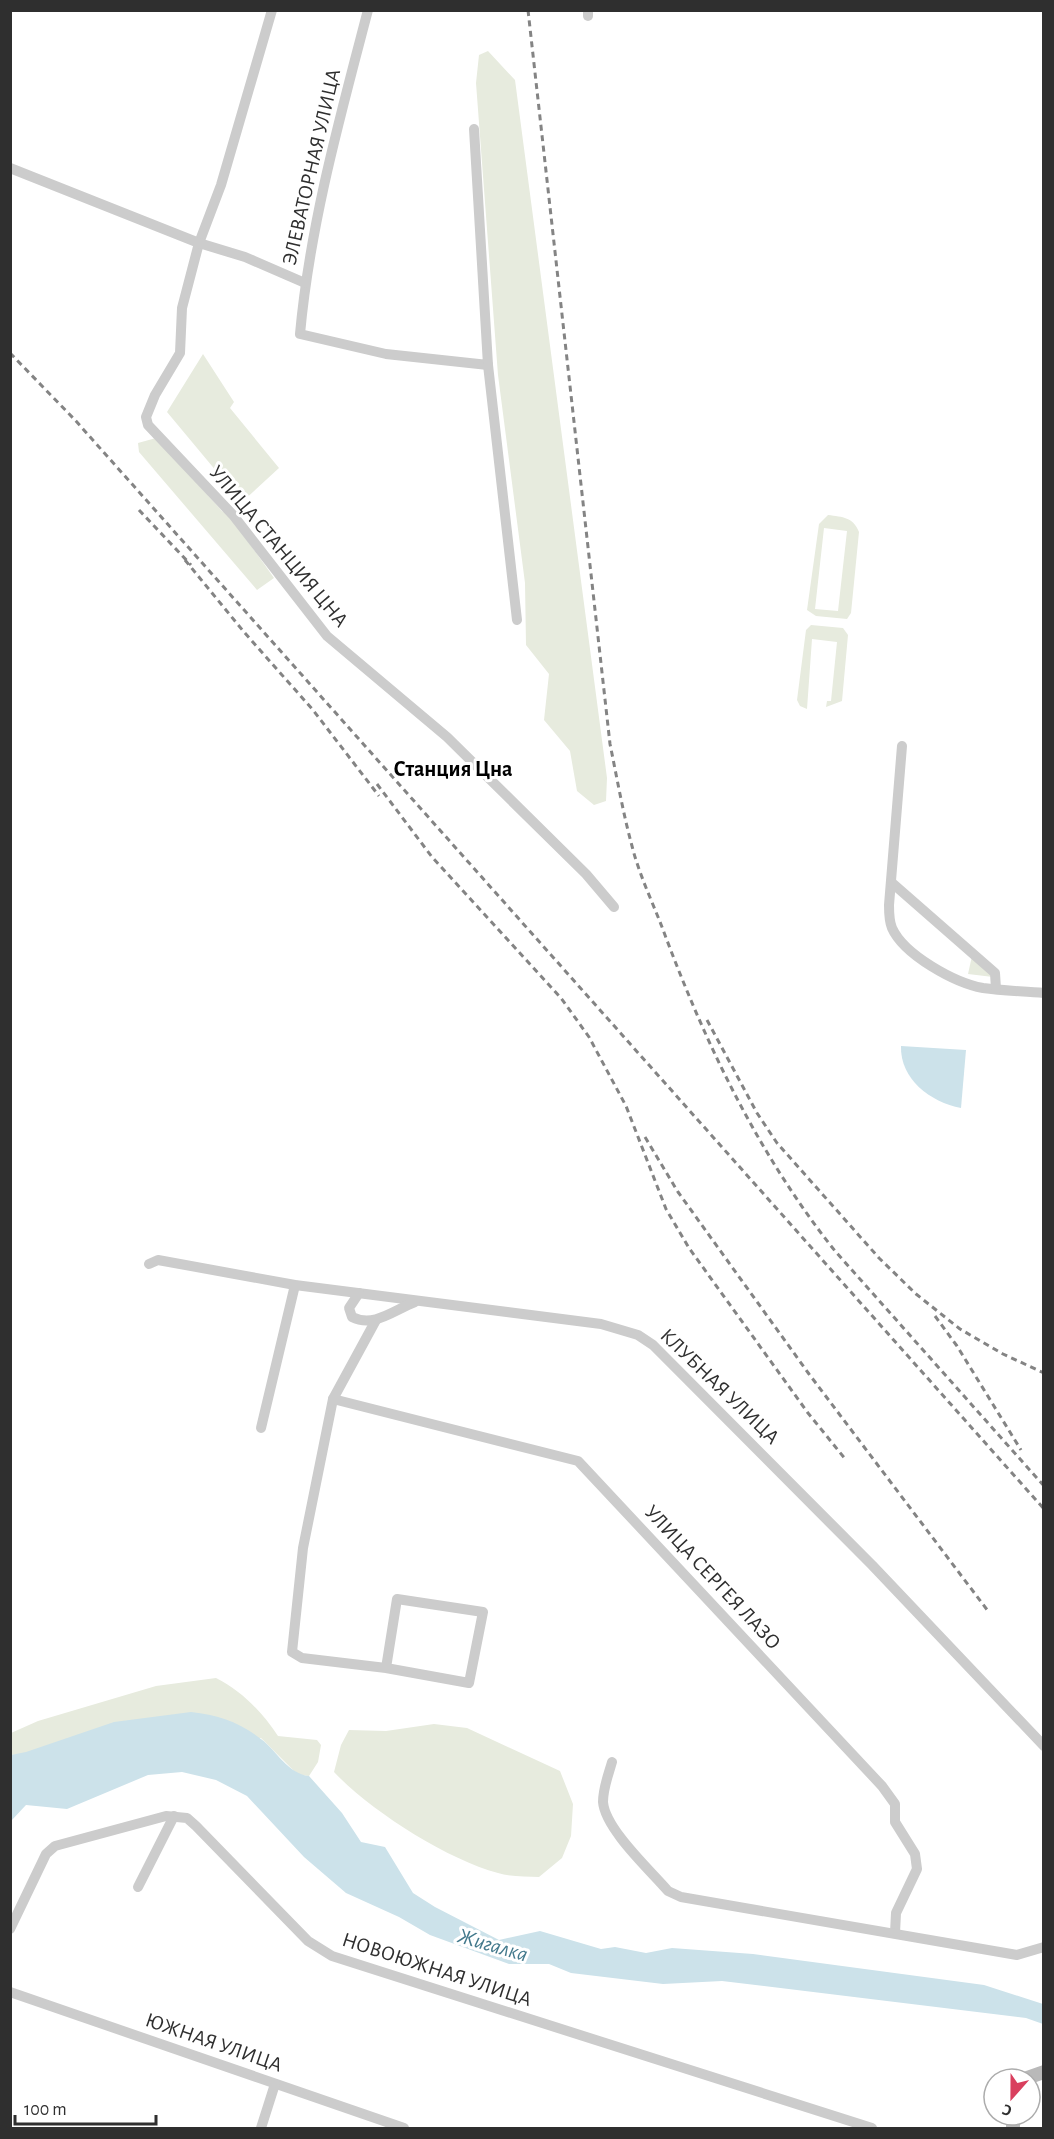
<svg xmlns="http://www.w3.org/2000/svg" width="1054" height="2139" viewBox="0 0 1054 2139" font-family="'Alegreya Sans',sans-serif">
<rect width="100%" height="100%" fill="#fff"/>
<g fill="#e7ebde" fill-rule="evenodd">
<path d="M 488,51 L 515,80 L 607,778 L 606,801 L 594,805 L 577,791 L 570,751 L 544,720 L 549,674 L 526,645 L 525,583 L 498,375 L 476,83 L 479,55 Z"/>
<path d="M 203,354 L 234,402 L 230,408 L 279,468 L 242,502 L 167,412 Z"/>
<path d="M 156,438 L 222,511 L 230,516 L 274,578 L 257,590 L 139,452 L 138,443 Z"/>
<path d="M 828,515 C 843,517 853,517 859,532 L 851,613 L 847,619 L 816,616 L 807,610 L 819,524 ZM 824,528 L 847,531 L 838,611 L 815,609 Z"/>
<path d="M 811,625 L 843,628 L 848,635 L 842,701 L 826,707 L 827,701 L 831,701 L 837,642 L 812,639 L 807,709 L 800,706 L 797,700 L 806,630 Z"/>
<path d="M 972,956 L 993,977 L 968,974 Z"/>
<path d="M 216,1678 C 242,1691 262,1712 278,1736 L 317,1740 L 321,1745 L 318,1762 L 309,1776 L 298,1775 L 261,1738 L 11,1755 L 11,1733 L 38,1721 L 156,1686 Z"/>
<path d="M 434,1724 L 467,1728 L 560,1771 L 573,1804 L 571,1836 L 562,1858 L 539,1877 C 526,1876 510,1877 498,1873 C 446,1859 371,1811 334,1772 L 341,1745 L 349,1730 L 386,1731 Z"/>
</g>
<g fill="#cce2ea">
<path d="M 901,1046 L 966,1050 L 961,1108 C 930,1102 900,1079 901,1046 Z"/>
<path d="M 191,1712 C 218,1715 239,1722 261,1739 C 277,1751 288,1774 309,1776 L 342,1813 L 361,1842 L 385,1847 L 413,1893 L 435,1907 L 499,1940 L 540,1931 L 601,1949 L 615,1947 L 646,1953 L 672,1948 L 753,1954 L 984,1985 L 1043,2004 L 1043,2024 L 1026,2018 L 722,1981 L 663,1984 L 571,1973 L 549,1964 L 509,1964 L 430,1935 L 399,1917 L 346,1893 L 304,1857 L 247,1796 L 216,1780 L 182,1772 L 148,1775 L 67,1809 L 26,1805 L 11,1821 L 11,1755 L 26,1752 L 114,1722 Z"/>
</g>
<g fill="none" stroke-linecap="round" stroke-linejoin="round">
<g stroke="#ccc" stroke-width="10">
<path d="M 272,10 L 221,185 L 199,243 L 182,308 L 180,353 L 155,395 L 146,417 L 148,425 L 233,515 L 327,636 L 447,737 L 586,874 L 614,907"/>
<path d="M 368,10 C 340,117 310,224 300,334 L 386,354 L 488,365 L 474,129"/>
<path d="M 588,16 L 588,10"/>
<path d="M 10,168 L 199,243 L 245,257 L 305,283"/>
<path d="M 488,365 L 517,620"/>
<path d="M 902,746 L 889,905 C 889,912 889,921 892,928 C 904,955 955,983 983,988 C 1003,991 1024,991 1044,993"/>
<path d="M 891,882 L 995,973 L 996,989"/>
<path d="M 149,1264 L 158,1260 L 295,1285 L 601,1324 L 638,1335 L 653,1345 L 872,1565 L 1044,1746"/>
<path d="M 359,1293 L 349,1308 L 352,1317 C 374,1328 394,1310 415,1302"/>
<path d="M 376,1320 L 333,1399 L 303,1548 L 292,1652 L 302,1658 L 386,1668 L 469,1683 L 483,1612 L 397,1599 L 386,1668"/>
<path d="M 333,1399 L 578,1461 L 882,1786 L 895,1804 L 895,1822 L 915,1854 L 917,1869 L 896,1913 L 895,1933"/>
<path d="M 261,1428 L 295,1285"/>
<path d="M 612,1762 C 608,1776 603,1788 603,1802 C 605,1829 651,1871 668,1891 L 681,1897 L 1017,1955 L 1044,1947"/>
<path d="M 138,1887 L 174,1816"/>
<path d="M 10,1929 L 46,1854 L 55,1846 L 166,1816 L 187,1818 L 196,1826 L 308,1941 L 332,1956 L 872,2128"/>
<path d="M 10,1992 L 404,2128"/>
<path d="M 261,2128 L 275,2084"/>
</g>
<g stroke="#b9b9b9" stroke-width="14">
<path d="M 1024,2079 L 1044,2072"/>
<path d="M 1013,2128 L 1013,2115"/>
</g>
<g stroke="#848484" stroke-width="3" stroke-dasharray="6 4.5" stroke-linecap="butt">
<path d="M 528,10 L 610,744 C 617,778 623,813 632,846 C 639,874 652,901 662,927 C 705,1043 758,1154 835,1251 L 1044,1486"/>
<path d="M 10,353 L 75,420 L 1044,1509"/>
<path d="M 139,510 L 191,565"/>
<path d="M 185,560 L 244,632 L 313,710 L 379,796"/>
<path d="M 377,784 L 432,857 L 561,998 L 589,1037 L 626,1106 L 666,1209 L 689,1248 L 808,1413 L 846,1460"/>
<path d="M 707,1020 L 757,1113 L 777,1143 L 879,1258 L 916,1294 L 960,1329 L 1003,1354 L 1044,1373"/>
<path d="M 645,1137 L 678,1192 L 809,1374 L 988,1611"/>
<path d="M 935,1316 L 957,1346 L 1021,1450"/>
</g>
</g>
<g text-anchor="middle" stroke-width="6" stroke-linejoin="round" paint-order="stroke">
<g font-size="21" fill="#2f2f2f" stroke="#fff">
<text transform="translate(311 167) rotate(-77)" y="7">ЭЛЕВАТОРНАЯ УЛИЦА</text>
<text transform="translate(279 546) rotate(50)" y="7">УЛИЦА СТАНЦИЯ ЦНА</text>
<text transform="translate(720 1386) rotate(44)" y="7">КЛУБНАЯ УЛИЦА</text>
<text transform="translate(713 1577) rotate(47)" y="7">УЛИЦА СЕРГЕЯ ЛАЗО</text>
<text transform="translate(437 1969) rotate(18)" y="7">НОВОЮЖНАЯ УЛИЦА</text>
<text transform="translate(214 2042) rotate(19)" y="7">ЮЖНАЯ УЛИЦА</text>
</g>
<g font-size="22" font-weight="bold" fill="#000" stroke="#fff">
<text x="453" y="776">Станция Цна</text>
</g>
<g font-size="22" font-style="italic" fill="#43798c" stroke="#fff">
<text transform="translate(493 1944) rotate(16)" y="8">Жигалка</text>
</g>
</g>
<rect width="1054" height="2139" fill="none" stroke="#2f2f2f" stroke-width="24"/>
<g transform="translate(1012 2097) rotate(201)"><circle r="28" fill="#ffffff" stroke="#acacac" stroke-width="1.5"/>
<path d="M0-4.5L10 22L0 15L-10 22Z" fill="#d93f5e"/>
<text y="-9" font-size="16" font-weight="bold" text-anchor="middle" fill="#2f2f2f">С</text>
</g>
<path d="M15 2115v9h141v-9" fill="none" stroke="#2f2f2f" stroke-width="3"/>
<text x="24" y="2115" font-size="18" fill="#2f2f2f" stroke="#ffffff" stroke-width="4.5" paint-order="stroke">100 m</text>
</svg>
